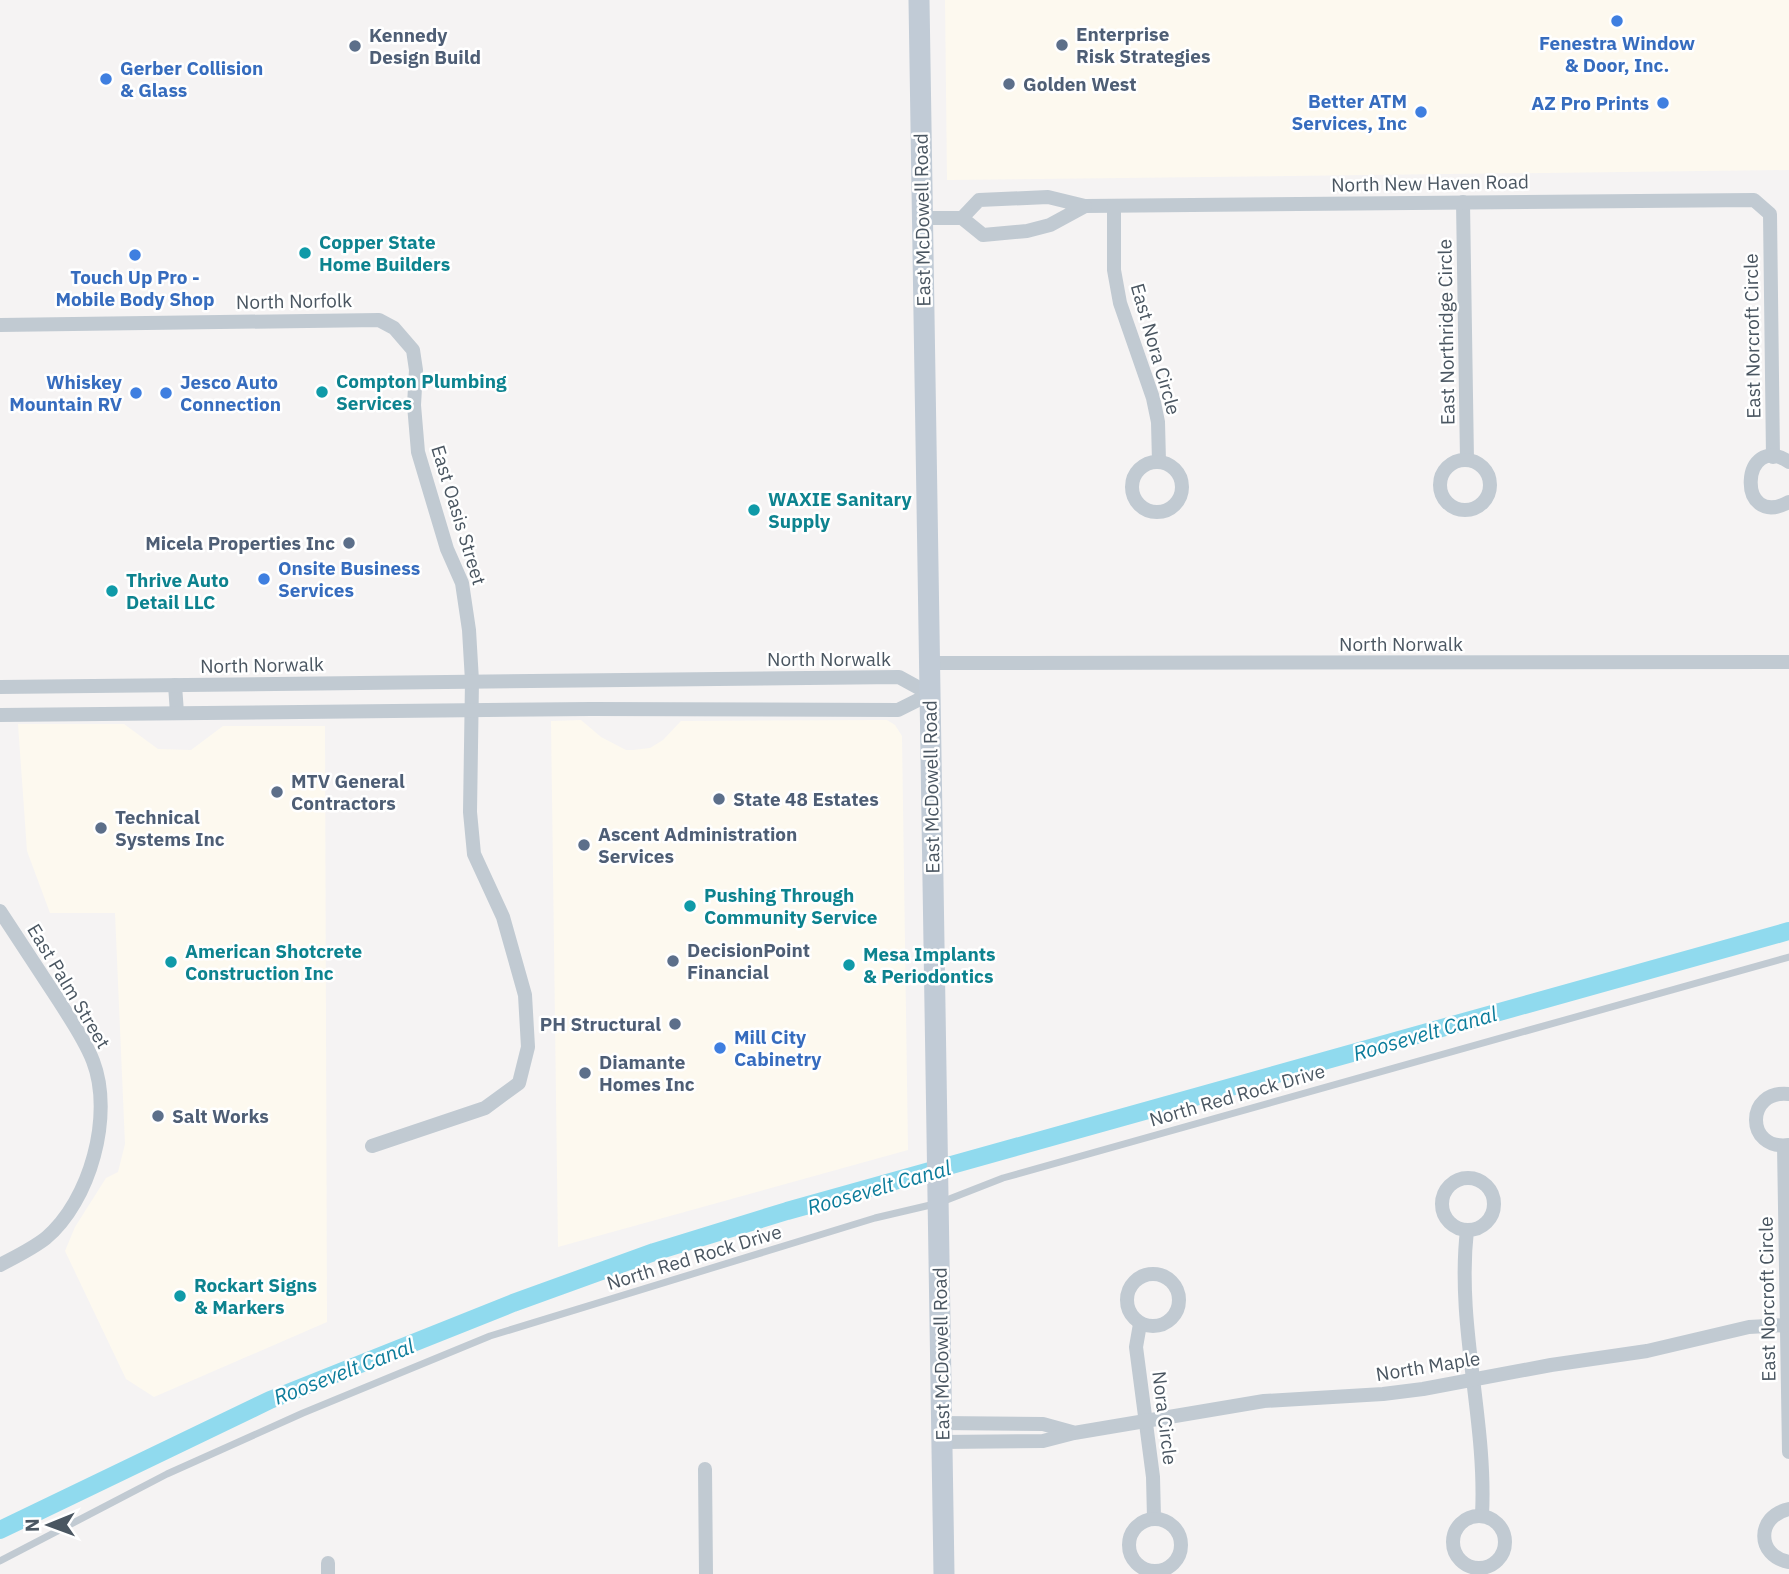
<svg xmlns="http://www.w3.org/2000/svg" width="1789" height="1574" viewBox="0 0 1789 1574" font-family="'IBM Plex Sans',sans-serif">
<rect width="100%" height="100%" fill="#f5f3f3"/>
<g fill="#fdf9ef">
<path d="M 945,0 L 1789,0 L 1789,170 L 947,180 Z"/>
<path d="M 581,720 L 601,737 L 626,750 L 633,750 L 650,748 L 663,740 L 681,721 L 887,720 L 895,725 L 902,736 L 908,1150 L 558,1247 L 551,721 Z"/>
<path d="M 18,724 L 124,724 L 158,749 L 191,750 L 223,726 L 325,726 L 327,1322 L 154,1397 L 126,1379 L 65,1251 L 75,1227 L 106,1178 L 118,1172 L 125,1144 L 115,913 L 50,913 L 27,851 Z"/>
</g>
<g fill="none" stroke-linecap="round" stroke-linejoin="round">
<path stroke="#90daee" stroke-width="18" d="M 0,1530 L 270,1400 L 513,1303 L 654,1252 L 787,1211 L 1789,931"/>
<path stroke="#c1cad2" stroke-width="7" d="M 0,1561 L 167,1474 L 303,1413 L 490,1336 L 875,1218 L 939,1203 L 1003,1178 L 1789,957"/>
<g stroke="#c1cad2" stroke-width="14">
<path d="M 1463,202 L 1467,460"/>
<path d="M 1085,206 L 1754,200 L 1770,214 L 1773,457"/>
<path d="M 1114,206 L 1114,270 L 1120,303 L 1153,398 L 1158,422 L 1159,462"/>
<path d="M 922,218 L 962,218 L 983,235 L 1027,231 L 1050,225 L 1085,206 L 1048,197 L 979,200 L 962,218"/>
<path d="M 0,325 L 379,320 L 394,328 L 413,350 L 416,370 L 414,405 L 418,452 L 447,549 L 462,583 L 469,630 L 472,681 L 470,812 L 474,854 L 503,917 L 525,995 L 528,1047 L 519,1083 L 485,1108 L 372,1146"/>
<circle cx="1465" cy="485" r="25"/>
<circle cx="1157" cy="487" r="25"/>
<path d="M 1789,462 C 1741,430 1735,531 1789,502"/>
<path d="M 929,663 L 1789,662"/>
<path d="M 175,685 L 177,713"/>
<path d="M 0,687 L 899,677 L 930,694"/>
<path d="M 0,715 L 591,709 L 898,710 L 930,694"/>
<path d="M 0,911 C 20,941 39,971 59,1001 C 71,1020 85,1040 93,1061 C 114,1115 90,1201 46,1238 C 32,1249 15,1257 0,1265"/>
<path d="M 1789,1094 C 1745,1089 1745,1151 1789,1145"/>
<path d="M 1784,1146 L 1789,1452"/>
<circle cx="1468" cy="1204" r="26"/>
<path d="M 1467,1230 C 1456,1326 1487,1420 1482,1515"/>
<circle cx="1153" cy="1300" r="26"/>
<path d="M 1140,1324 L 1136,1347 L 1153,1477 L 1154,1518"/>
<path d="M 941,1423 L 1043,1424 L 1072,1432"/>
<path d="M 942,1442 L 1043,1441 L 1074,1433 L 1264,1401 L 1383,1394 L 1423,1389 L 1551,1365 L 1647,1351 L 1749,1327 L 1786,1325"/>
<path d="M 705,1469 L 706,1574"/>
<path d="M 1789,1509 C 1756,1516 1756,1556 1789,1562"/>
<circle cx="1479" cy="1542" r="26"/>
<circle cx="1155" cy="1545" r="26"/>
<path d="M 328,1563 L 328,1574"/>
</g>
<path stroke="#c1cbd6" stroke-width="21" d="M 919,0 L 944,1574"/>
</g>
<g fill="#3f7fe0" stroke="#fff" stroke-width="2.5">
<circle cx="1617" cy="21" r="7"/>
<circle cx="106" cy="79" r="7"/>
<circle cx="1663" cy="103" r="7"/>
<circle cx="1421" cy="112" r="7"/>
<circle cx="135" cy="255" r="7"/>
<circle cx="136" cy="393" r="7"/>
<circle cx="166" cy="393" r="7"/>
<circle cx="264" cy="579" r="7"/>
<circle cx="720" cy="1048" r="7"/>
</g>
<g fill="#5c6f8a" stroke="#fff" stroke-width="2.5">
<circle cx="1062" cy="45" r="7"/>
<circle cx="355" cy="46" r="7"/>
<circle cx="1009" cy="84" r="7"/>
<circle cx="349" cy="543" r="7"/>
<circle cx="277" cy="792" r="7"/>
<circle cx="719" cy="799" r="7"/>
<circle cx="101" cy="828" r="7"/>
<circle cx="584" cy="845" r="7"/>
<circle cx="673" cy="961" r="7"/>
<circle cx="675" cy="1024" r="7"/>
<circle cx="585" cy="1073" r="7"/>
<circle cx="158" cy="1116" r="7"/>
</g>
<g fill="#0f9aa8" stroke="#fff" stroke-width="2.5">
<circle cx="305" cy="253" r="7"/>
<circle cx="322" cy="392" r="7"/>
<circle cx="754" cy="510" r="7"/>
<circle cx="112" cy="591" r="7"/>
<circle cx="690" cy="906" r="7"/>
<circle cx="171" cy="962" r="7"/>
<circle cx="849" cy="965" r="7"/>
<circle cx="180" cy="1296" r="7"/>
</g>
<g text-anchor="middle" stroke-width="5" stroke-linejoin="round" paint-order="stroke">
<g font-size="19" font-weight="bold" fill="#4e5e75" stroke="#fff" text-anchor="start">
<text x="1076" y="41">Enterprise<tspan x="1076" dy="22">Risk Strategies</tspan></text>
<text x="369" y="42">Kennedy<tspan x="369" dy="22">Design Build</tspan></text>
<text x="1023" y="91">Golden West</text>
<text x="335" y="550" text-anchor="end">Micela Properties Inc</text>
<text x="291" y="788">MTV General<tspan x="291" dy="22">Contractors</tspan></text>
<text x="733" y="806">State 48 Estates</text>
<text x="115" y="824">Technical<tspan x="115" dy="22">Systems Inc</tspan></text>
<text x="598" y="841">Ascent Administration<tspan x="598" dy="22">Services</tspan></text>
<text x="687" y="957">DecisionPoint<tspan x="687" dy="22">Financial</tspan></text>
<text x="661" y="1031" text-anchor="end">PH Structural</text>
<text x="599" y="1069">Diamante<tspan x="599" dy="22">Homes Inc</tspan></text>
<text x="172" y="1123">Salt Works</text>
</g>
<g font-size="19" font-weight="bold" fill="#366cbe" stroke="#fff" text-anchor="start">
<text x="1617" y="50" text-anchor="middle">Fenestra Window<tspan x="1617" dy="22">&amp; Door, Inc.</tspan></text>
<text x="120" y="75">Gerber Collision<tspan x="120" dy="22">&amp; Glass</tspan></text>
<text x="1407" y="108" text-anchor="end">Better ATM<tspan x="1407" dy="22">Services, Inc</tspan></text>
<text x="1649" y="110" text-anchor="end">AZ Pro Prints</text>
<text x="135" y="284" text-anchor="middle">Touch Up Pro -<tspan x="135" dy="22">Mobile Body Shop</tspan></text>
<text x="122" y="389" text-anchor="end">Whiskey<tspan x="122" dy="22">Mountain RV</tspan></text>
<text x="180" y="389">Jesco Auto<tspan x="180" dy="22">Connection</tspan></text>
<text x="278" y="575">Onsite Business<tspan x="278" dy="22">Services</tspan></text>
<text x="734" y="1044">Mill City<tspan x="734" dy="22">Cabinetry</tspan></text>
</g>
<g font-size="19" fill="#4a5661" stroke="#fff">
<text transform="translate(1430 183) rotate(-1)" y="7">North New Haven Road</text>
<text transform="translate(922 220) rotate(-91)" y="7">East McDowell Road</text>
<text transform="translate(294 301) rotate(-1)" y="7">North Norfolk</text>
<text transform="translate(1446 332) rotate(-91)" y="7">East Northridge Circle</text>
<text transform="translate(1752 336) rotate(-91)" y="7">East Norcroft Circle</text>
<text transform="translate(1156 349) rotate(74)" y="7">East Nora Circle</text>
<text transform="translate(459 515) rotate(73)" y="7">East Oasis Street</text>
<text x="1401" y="651">North Norwalk</text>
<text x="829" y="666">North Norwalk</text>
<text transform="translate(262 665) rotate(-1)" y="7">North Norwalk</text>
<text transform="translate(931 787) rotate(-91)" y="7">East McDowell Road</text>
<text transform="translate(69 986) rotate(59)" y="7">East Palm Street</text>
<text transform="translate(1237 1095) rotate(-16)" y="7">North Red Rock Drive</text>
<text transform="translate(694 1257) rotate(-17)" y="7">North Red Rock Drive</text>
<text transform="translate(1767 1299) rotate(-91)" y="7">East Norcroft Circle</text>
<text transform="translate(941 1354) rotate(-91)" y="7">East McDowell Road</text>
<text transform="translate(1428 1366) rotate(-9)" y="7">North Maple</text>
<text transform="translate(1165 1418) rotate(83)" y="7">Nora Circle</text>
</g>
<g font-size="19" font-weight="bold" fill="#0d838f" stroke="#fff" text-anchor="start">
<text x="319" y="249">Copper State<tspan x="319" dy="22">Home Builders</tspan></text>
<text x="336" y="388">Compton Plumbing<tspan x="336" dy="22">Services</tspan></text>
<text x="768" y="506">WAXIE Sanitary<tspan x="768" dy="22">Supply</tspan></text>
<text x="126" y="587">Thrive Auto<tspan x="126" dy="22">Detail LLC</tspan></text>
<text x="704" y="902">Pushing Through<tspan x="704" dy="22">Community Service</tspan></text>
<text x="185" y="958">American Shotcrete<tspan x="185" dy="22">Construction Inc</tspan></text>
<text x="863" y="961">Mesa Implants<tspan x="863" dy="22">&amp; Periodontics</tspan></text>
<text x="194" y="1292">Rockart Signs<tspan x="194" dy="22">&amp; Markers</tspan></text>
</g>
<g font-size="21" font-style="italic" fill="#0c7c9b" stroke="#fff">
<text transform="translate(1425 1034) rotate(-16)" y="7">Roosevelt Canal</text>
<text transform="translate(879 1188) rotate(-16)" y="7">Roosevelt Canal</text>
<text transform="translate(344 1372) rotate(-21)" y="7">Roosevelt Canal</text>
</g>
</g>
<g transform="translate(49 1525) rotate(269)" stroke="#ffffff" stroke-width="5" paint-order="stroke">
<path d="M0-5L12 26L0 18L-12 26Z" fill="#4a5661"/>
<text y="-10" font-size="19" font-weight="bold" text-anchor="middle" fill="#4a5661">N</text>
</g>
</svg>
